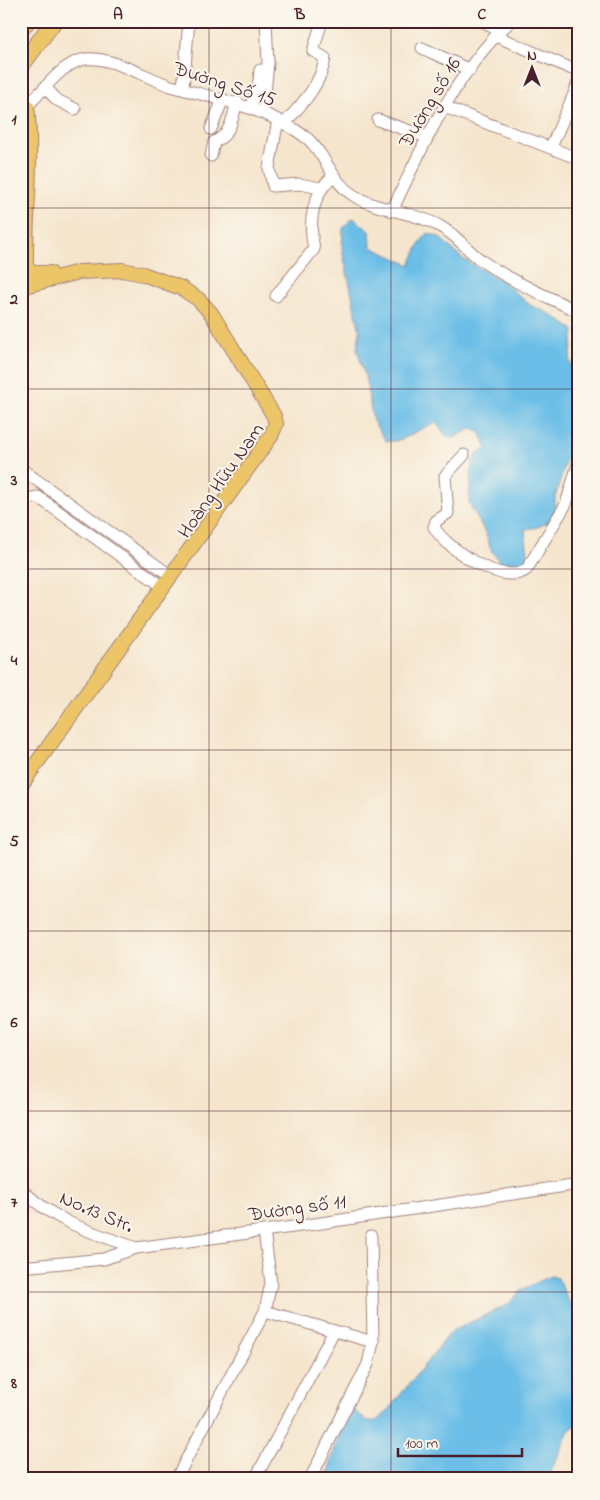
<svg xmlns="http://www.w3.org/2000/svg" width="600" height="1500" viewBox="0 0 600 1500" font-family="'Indie Flower',sans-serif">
<rect width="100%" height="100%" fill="#fbf7ec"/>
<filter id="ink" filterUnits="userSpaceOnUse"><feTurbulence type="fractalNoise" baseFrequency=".02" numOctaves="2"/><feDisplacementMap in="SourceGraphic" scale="10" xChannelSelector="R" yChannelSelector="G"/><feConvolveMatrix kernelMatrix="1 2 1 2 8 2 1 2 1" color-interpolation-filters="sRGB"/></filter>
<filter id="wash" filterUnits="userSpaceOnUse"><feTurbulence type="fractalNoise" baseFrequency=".0096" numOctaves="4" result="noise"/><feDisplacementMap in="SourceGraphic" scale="20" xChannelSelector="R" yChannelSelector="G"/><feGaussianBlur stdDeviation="1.12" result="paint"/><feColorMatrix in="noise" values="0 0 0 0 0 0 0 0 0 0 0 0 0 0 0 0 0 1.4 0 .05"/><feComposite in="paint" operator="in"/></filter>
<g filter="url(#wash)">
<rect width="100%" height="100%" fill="#f5e5cd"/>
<g fill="#6bbee7" stroke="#5a6e89">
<path d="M 353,218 L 370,231 L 371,247 L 410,265 C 415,254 419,242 428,233 L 439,237 L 463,259 L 502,281 L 530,305 L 550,314 L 574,330 L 570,361 L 574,368 L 575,415 L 572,439 L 555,498 L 555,510 L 548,522 L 538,527 L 525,529 L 528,555 L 522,565 L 513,568 L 501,564 L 491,550 L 485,532 L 469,503 L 472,462 L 477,453 L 487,450 L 481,433 L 472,428 L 454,438 L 446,436 L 437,423 C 419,426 408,443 386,441 L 373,421 L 365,376 L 357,349 L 360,332 L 342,249 L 343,228 Z"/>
<path d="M 551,1276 L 558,1278 L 566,1296 L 579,1319 L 579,1422 L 568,1432 L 548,1479 L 326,1479 L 347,1406 L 368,1421 L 376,1421 L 384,1415 L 452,1331 L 509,1304 L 521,1290 Z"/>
</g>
</g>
<g filter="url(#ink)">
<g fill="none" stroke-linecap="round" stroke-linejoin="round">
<defs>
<g id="minor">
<path d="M 483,21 L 499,31"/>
<path d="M 496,36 L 579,72"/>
<path d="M 422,48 L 470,70"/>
<path d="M 579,80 L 574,94 L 579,96"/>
<path d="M 46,88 L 57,100 L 75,109"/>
<path d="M 183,88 L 189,21"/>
<path d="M 27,106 C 43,91 60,66 81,60 C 107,53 146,78 171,86 C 219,100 268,107 308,139 C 326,155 331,181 353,195 C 380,212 414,211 441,227 C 458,236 469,253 485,263 C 514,283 547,296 579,312"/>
<path d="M 445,107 L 579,159"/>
<path d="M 250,108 L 259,81 L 260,70"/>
<path d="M 263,113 L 268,63 L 266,21"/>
<path d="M 278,120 L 269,168 L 273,186 L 300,184 L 320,188"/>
<path d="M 378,120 L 427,137"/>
<path d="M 284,124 C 302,104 321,85 325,58 L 313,51 L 322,21"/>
<path d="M 211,129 L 223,99"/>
<path d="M 551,147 L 574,94"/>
<path d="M 211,156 L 214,142 C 231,135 232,119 237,102"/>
<path d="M 392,211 C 421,148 458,68 511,21"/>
<path d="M 276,296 L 314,249 C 308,223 312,194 333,176"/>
<path d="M 579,360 L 579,375"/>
<path d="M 464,455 L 445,476 L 448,513 L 436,521 L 434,527 C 446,549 505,588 527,569 L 566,504 L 579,461"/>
<path d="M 21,469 L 170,575"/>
<path d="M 21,500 L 38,497 L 162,586"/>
<path d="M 21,1189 C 56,1223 92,1232 136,1248"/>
<path d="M 371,1236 L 373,1342"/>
<path d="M 21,1267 L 104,1259 L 136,1248 L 308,1225 L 579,1184"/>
<path d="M 265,1311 L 373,1342 L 368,1364 L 310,1479"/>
<path d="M 176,1479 L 265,1311 L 271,1283 L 264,1231"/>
<path d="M 255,1479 L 334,1331"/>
</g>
<g id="major">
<path d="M 21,99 L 27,106 C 33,159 25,213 26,267 L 32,273 L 50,273"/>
<path d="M 21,287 L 79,272 L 122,270 L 143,274 L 181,288 L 198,299 L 211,313 L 274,416 L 276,424 L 271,436 L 21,785"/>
</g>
<g id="highway">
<path d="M 21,29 L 27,21"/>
<path d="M 21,66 L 54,21"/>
</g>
</defs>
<use href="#minor" stroke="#a0827c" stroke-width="13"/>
<use href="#major" stroke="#a0827c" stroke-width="16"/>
<use href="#highway" stroke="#a0827c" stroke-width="18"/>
<use href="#minor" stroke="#fff" stroke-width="11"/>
<use href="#major" stroke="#edc569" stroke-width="14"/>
<use href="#highway" stroke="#edc569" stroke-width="16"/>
</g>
</g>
<path fill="none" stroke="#4a1f2b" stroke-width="1" stroke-opacity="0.55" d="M 209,21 L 209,1479M 391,21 L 391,1479M 21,208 L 579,208M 21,389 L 579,389M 21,569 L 579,569M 21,750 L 579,750M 21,931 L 579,931M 21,1111 L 579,1111M 21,1292 L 579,1292"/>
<g text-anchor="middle" stroke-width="4" stroke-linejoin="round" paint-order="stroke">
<g font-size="20" fill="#4a1f2b" stroke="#fbf7ec">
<text transform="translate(225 83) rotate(18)" y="7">Đường Số 15</text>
<text transform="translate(429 102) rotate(-59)" y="7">Đường số 16</text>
<text transform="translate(220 480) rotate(-55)" y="7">Hoàng Hữu Nam</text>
<text transform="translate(297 1207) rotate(-8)" y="7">Đường số 11</text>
<text transform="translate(97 1211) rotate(23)" y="7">No.13 Str.</text>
</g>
</g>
<rect width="600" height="1500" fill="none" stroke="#fbf7ec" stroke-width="55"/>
<g transform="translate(532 68)" stroke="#fbf7ec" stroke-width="4" paint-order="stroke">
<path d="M0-4L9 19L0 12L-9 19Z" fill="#4a1f2b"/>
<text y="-8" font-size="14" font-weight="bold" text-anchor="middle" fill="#4a1f2b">N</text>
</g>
<path d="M398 1448v8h124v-8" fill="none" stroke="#4a1f2b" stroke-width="2.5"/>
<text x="405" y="1448" font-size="15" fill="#4a1f2b" stroke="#fbf7ec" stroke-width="4" paint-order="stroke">100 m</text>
<rect x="28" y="28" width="544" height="1444" fill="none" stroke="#4a1f2b" stroke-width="2"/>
<g font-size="16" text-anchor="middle" font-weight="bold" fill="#4a1f2b">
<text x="118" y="19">A</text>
<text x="300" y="19">B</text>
<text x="482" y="19">C</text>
<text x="14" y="124">1</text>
<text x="14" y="304">2</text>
<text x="14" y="485">3</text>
<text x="14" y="665">4</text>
<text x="14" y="846">5</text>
<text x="14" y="1027">6</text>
<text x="14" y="1207">7</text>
<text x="14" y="1388">8</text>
</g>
</svg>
